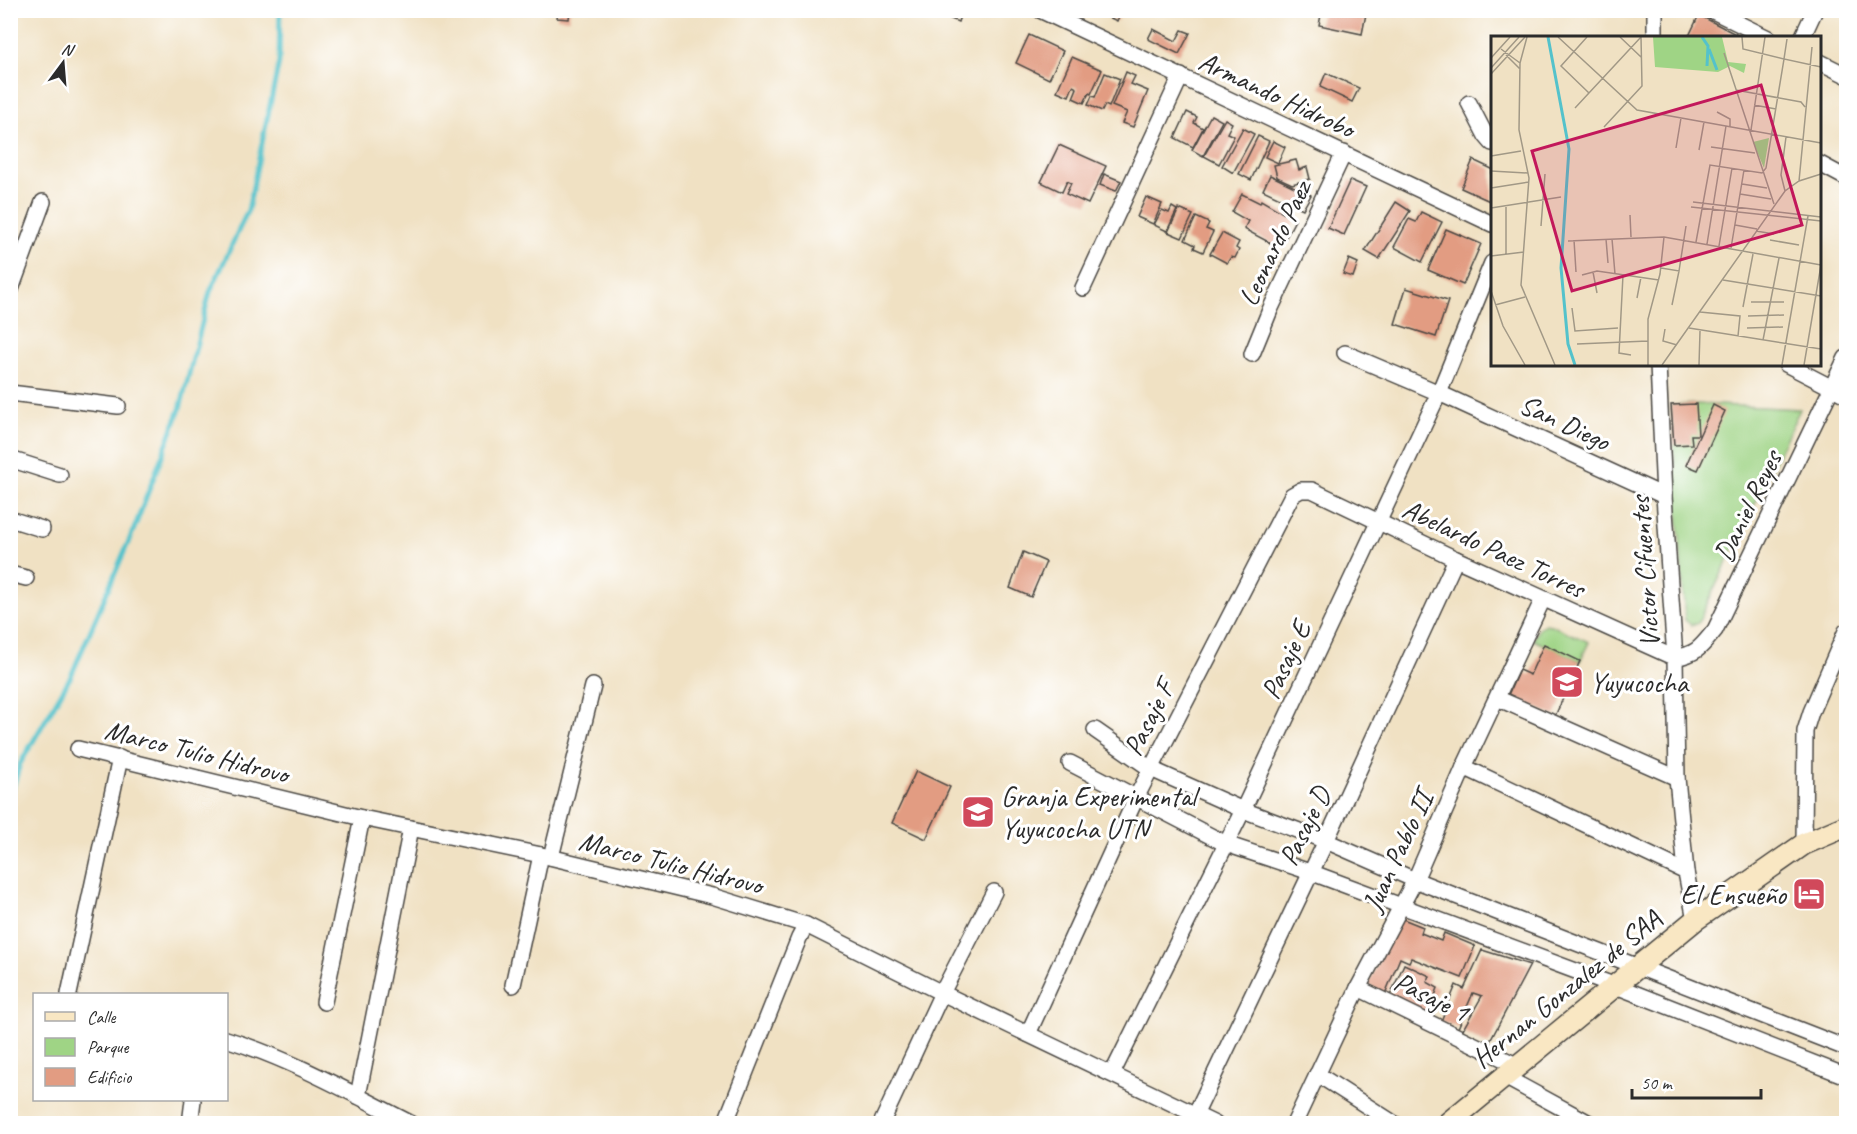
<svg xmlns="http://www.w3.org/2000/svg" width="1857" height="1134" viewBox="0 0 1857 1134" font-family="Caveat,sans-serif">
<rect width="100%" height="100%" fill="#fff"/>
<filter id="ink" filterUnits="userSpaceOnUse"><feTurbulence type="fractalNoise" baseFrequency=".0167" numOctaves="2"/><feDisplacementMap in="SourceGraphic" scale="12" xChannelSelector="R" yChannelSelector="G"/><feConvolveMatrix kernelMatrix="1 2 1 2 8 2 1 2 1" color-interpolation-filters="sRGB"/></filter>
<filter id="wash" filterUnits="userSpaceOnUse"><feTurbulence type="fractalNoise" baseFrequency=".008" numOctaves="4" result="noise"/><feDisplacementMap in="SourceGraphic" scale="24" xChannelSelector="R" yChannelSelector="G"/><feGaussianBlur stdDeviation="1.35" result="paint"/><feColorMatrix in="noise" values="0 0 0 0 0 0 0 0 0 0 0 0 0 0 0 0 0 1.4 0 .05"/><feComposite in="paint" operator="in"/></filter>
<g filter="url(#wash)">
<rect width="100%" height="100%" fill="#f0e1c3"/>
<g fill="#9fd485" stroke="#658058" stroke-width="1.5">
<path d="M 1696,404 L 1800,409 L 1698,623 L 1691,625 L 1685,620 L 1671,405 Z"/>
<path d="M 1545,624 L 1551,625 L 1589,642 L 1580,661 L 1533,640 L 1539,628 Z"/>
</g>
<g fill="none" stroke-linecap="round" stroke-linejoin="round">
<path stroke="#54c2cb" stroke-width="5" d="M 10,797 L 20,764 L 71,676 L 134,529 L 180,409 L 210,292 L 248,210 L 279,62 L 280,10"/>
</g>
<g id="blocks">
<g fill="#e29c82">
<path d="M 558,10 L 570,10 L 569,19 L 557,18 Z"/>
<path d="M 946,10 L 962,10 L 958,22 L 944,16 Z"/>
<path d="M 1103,10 L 1132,10 L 1129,16 L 1121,12 L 1117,21 L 1101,14 Z"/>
<path d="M 1322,10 L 1350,10 L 1366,14 L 1362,34 L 1319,25 Z"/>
<path d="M 1699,15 L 1743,38 L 1688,38 Z"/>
<path d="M 1153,29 L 1176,41 L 1182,30 L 1190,33 L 1179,54 L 1148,39 Z"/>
<path d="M 1029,35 L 1063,51 L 1049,79 L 1016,63 Z"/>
<path d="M 1072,57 L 1102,70 L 1091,94 L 1089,93 L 1084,103 L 1073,98 L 1077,88 L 1073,86 L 1069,96 L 1057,91 Z"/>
<path d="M 1126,72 L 1135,76 L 1131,84 L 1148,91 L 1133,127 L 1122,123 L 1127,112 L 1112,106 Z"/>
<path d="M 1105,73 L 1120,79 L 1109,107 L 1105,105 L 1102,111 L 1088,105 L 1092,96 L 1095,97 Z"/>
<path d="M 1326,73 L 1359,88 L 1352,102 L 1320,87 Z"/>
<path d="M 1187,112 L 1197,117 L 1194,123 L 1203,128 L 1193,147 L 1175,138 Z"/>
<path d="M 1211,115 L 1222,121 L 1203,156 L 1192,150 Z"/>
<path d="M 1225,119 L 1232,123 L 1227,133 L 1234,136 L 1219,164 L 1204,156 Z"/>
<path d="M 1243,128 L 1254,134 L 1233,173 L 1222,166 Z"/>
<path d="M 1258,136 L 1269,141 L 1251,180 L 1239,174 Z"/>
<path d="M 1273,141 L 1285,147 L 1278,163 L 1265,157 Z"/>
<path d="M 1059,145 L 1106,166 L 1088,204 L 1066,194 L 1071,183 L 1067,181 L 1062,192 L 1041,182 Z"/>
<path d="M 1296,160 L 1299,170 L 1307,167 L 1310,179 L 1292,184 L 1277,177 L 1274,165 Z"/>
<path d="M 1473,160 L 1492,169 L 1492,202 L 1461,188 Z"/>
<path d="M 1104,174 L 1121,181 L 1116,191 L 1100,185 Z"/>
<path d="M 1270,175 L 1311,195 L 1303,209 L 1263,190 Z"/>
<path d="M 1350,180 L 1366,187 L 1344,235 L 1328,228 Z"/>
<path d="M 1242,194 L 1260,203 L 1261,200 L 1295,220 L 1285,239 L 1281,237 L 1276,246 L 1244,229 L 1248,221 L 1232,212 Z"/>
<path d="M 1146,197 L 1162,204 L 1153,224 L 1137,217 Z"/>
<path d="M 1396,202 L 1410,211 L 1379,259 L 1365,251 Z"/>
<path d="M 1172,207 L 1177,210 L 1167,231 L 1154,225 L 1162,210 L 1169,213 Z"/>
<path d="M 1179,209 L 1193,215 L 1182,238 L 1168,232 Z"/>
<path d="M 1421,212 L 1442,222 L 1422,262 L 1394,247 L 1409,219 L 1416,222 Z"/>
<path d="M 1196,217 L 1209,223 L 1206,229 L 1213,232 L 1203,252 L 1194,248 L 1195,245 L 1185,240 Z"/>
<path d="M 1446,229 L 1481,244 L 1463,285 L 1428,270 Z"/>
<path d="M 1222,233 L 1239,242 L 1236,248 L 1239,250 L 1235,258 L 1231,257 L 1227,263 L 1210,254 Z"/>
<path d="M 1349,259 L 1358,263 L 1353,277 L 1343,274 Z"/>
<path d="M 1406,288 L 1448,301 L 1436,337 L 1395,324 Z"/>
<path d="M 1696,404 L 1698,435 L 1691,435 L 1692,444 L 1674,445 L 1671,405 Z"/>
<path d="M 1713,405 L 1725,411 L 1698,470 L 1686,465 Z"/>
<path d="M 1023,552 L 1046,562 L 1031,597 L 1010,588 Z"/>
<path d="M 1544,644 L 1580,661 L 1555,716 L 1508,695 L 1519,670 L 1530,675 Z"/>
<path d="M 916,771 L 950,787 L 926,839 L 892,823 Z"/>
<path d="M 1398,917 L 1423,927 L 1421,933 L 1441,941 L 1444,933 L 1475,946 L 1462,978 L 1411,958 L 1409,962 L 1400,958 L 1385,994 L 1368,985 Z"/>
<path d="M 1482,950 L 1530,965 L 1488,1045 L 1462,1031 L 1482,996 L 1473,993 L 1458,1028 L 1441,1021 L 1456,985 L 1464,989 Z"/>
<path d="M 1404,964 L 1430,976 L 1427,982 L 1438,988 L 1427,1015 L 1389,998 Z"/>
</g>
</g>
</g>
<g filter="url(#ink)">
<use href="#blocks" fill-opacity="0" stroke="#494642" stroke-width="1.5"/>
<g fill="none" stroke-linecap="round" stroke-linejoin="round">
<defs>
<g id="street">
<path d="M 1040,10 L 1492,224"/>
<path d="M 1655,10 L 1655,38"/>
<path d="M 1711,10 L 1768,38"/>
<path d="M 1802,38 L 1815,10"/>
<path d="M 1820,62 L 1846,75"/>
<path d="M 1469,103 L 1486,136 L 1492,143"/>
<path d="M 1820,164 L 1846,178"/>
<path d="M 1083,288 L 1181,76"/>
<path d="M 10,292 L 43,202"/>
<path d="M 1345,353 L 1439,393 L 1664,496"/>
<path d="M 1252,354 L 1270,310 L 1344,153"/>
<path d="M 1658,364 L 1664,496 L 1675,658 L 1677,778 L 1686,872 L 1695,920"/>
<path d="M 1786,364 L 1846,395"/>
<path d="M 10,393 L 118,406"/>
<path d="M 10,459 L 60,475"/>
<path d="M 10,519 L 42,529"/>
<path d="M 10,574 L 26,578"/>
<path d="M 1497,698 L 1677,778"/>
<path d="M 1095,730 L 1151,769 L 1243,810 L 1326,841 L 1415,880 L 1846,1048"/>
<path d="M 78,749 L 362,818 L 541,855 L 712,896 L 806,925 L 942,993 L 1215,1124"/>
<path d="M 1070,763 L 1226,844 L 1310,872 L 1616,986 L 1846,1076"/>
<path d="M 1464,767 L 1686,872"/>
<path d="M 1804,844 L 1805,731 L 1811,712 L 1846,631"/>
<path d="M 551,857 L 593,686"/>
<path d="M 513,985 L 541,855"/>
<path d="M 1358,988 L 1516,1065"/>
<path d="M 69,994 L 120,758"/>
<path d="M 324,1002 L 362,818"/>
<path d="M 1028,1034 L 1136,798 L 1292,495 L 1301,490 L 1312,490 L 1456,559 L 1675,658 C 1698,653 1700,648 1715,630 L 1846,358"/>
<path d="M 226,1039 C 291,1059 351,1093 412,1124"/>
<path d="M 1112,1074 L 1243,810 L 1352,578 L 1439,393 L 1492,263"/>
<path d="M 1317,1074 L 1395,1124"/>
<path d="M 1503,1076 L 1591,1124"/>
<path d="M 358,1096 L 411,828"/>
<path d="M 1196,1113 L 1326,841 L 1456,559"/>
<path d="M 190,1124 L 193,1100"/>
<path d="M 725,1124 L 799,938 L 806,925"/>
<path d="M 881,1124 L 942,993 L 994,892"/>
<path d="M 1294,1124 L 1358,988 L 1415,880 L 1464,767 L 1543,599"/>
</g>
<path id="secondary" d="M 1447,1124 L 1695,920 L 1804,844 L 1846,826"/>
</defs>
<use href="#street" stroke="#494642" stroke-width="18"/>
<use href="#secondary" stroke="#494642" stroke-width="24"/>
<use href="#street" stroke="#fff" stroke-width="15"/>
<use href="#secondary" stroke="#f9e7c3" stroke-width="21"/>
</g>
</g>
<defs>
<symbol id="school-square" viewBox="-11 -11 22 22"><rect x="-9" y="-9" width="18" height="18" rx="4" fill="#d1495b" stroke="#fff"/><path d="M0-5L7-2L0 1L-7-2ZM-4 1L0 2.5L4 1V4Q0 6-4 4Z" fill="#fff"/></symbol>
<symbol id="university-square" viewBox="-11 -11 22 22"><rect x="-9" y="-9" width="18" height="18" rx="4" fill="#d1495b" stroke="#fff"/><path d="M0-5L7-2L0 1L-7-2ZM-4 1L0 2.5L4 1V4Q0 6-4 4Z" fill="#fff"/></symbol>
<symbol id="hotel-square" viewBox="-11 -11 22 22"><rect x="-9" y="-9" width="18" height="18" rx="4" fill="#d1495b" stroke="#fff"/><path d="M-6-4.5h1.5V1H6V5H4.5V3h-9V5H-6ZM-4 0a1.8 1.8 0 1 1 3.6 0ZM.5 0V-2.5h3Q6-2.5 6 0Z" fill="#fff"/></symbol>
</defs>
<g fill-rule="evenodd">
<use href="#school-square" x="1548" y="663" width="38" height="38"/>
<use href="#university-square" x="959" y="793" width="38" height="38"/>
<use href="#hotel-square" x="1790" y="875" width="38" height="38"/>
</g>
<g text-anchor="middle" stroke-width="6" stroke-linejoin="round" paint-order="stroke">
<g font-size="28" fill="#2b2b2b" stroke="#fff">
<text transform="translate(1277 94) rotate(25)" y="10">Armando Hidrobo</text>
<text transform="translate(1274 243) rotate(-65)" y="10">Leonardo Paez</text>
<text transform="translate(1565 422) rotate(25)" y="10">San Diego</text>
<text transform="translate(1747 506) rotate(-64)" y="10">Daniel Reyes</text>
<text transform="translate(1494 548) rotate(25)" y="10">Abelardo Paez Torres</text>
<text transform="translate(1644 572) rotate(-94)" y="10">Victor Cifuentes</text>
<text transform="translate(1285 660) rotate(-65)" y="10">Pasaje E</text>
<text transform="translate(1148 718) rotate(-63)" y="10">Pasaje F</text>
<text transform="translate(197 751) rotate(14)" y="10">Marco Tulio Hidrovo</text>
<text transform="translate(1304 826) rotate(-64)" y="10">Pasaje D</text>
<text transform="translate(1397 851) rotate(-65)" y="10">Juan Pablo II</text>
<text transform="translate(671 862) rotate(14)" y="10">Marco Tulio Hidrovo</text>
<text transform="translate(1566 988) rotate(-39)" y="10">Hernan Gonzalez de SAA</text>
<text transform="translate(1432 996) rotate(26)" y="10">Pasaje 1</text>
</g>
<g font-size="28" fill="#2b2b2b" stroke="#fff" text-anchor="start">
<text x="1590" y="692">Yuyucocha</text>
<text x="1001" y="806">Granja Experimental<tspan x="1001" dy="32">Yuyucocha UTN</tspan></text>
<text x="1786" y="904" text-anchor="end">El Ensueño</text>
</g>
</g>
<g transform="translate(1491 36)">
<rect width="330" height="330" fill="#f0e1c3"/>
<path d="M 162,1 L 231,1 L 237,26 L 255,28 L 253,37 L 239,30 L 227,36 L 164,31 ZM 278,102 L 273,132 L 262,106 Z" fill="#9fd485"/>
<path fill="none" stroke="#54c2cb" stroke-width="3" d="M 57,1 L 78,113 L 70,232 L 77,308 L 84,329M 211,1 L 217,10 L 216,30M 218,13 L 226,34"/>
<path fill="none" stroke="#a19886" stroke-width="1.5" d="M 67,1 L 146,74 L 330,107M 96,1 L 70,30 L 98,57M 129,1 L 150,21M 296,3 L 293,23 L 330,31M 10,13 L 29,27 L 28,94 L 38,142 L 30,249 L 64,329M 233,17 L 283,168M 15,19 L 29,33M 0,22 L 19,1M 29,27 L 36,1M 0,32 L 28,1M 0,38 L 34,1M 245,54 L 310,66 L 314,71M 263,69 L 285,73M 84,72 L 150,1M 226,76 L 239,83 L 239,90M 113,91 L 151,50 L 150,1M 260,94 L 274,1M 220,111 L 264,117M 185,112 L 190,82M 208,114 L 213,86M 0,120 L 30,115M 0,135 L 37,137M 308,145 L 321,11M 251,148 L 276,152M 0,152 L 38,146M 294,155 L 290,139 L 295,101M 249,158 L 280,163M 202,166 L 330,181M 200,171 L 330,185M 0,172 L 70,161M 139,179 L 140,201M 244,189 L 266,193M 50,190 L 54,138M 265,195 L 283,198M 115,203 L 117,227M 121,203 L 124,238M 83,204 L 85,236M 279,204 L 308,209M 77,205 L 173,201 L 330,229M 205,206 L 219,129 L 271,137 L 275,132 L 293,23 L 252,13 L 251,1M 216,208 L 235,90M 228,210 L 241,132M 240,212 L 253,134M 15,218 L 15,169M 0,220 L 33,216M 170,232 L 188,235 L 195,190M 102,236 L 106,257M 91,239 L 106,235 L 168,244M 132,239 L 128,317 L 140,319M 232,244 L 330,260M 0,255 L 12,290 L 34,329M 146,262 L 150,241M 260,266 L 293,266M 4,269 L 34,261M 181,269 L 188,235M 252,271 L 262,218M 81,272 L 84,295 L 127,292M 209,276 L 249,280 L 247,300M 257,280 L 293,279M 198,292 L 330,313M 256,292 L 292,291M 174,293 L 172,305 L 186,309M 272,304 L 288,222M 86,308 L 157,305M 157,329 L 157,283 L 169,238 L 173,201M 171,329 L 294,155 L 308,145 L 330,138M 208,329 L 209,295M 291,329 L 317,180M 313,329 L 330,229"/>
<path fill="#c2185b" fill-opacity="0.15" stroke="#c2185b" stroke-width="3" d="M 270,49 L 311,189 L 81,255 L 41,115 Z"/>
<rect width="330" height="330" fill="none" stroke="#2b2b2b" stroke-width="3"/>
</g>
<rect width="1857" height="1134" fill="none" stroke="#fff" stroke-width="36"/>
<rect x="33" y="993" width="195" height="108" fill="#ffffff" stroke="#aaaaaa" stroke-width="1.5"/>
<rect x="45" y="1012" width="30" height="9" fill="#f9e7c3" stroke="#aaaaaa" stroke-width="1.5"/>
<text x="87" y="1023" font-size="18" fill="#2b2b2b">Calle</text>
<rect x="45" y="1038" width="30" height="18" fill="#9fd485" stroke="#aaaaaa" stroke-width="1.5"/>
<text x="87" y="1053" font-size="18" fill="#2b2b2b">Parque</text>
<rect x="45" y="1068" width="30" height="18" fill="#e29c82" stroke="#aaaaaa" stroke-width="1.5"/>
<text x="87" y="1083" font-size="18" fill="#2b2b2b">Edificio</text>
<g transform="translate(63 63) rotate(16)" stroke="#ffffff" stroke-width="4.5" paint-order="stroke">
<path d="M0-4.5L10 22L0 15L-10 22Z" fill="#2b2b2b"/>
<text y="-9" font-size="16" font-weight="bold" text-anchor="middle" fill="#2b2b2b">N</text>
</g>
<path d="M1632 1089v9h129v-9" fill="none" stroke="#2b2b2b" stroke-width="3"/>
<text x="1641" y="1089" font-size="18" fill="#2b2b2b" stroke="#ffffff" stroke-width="4.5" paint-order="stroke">50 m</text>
</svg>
